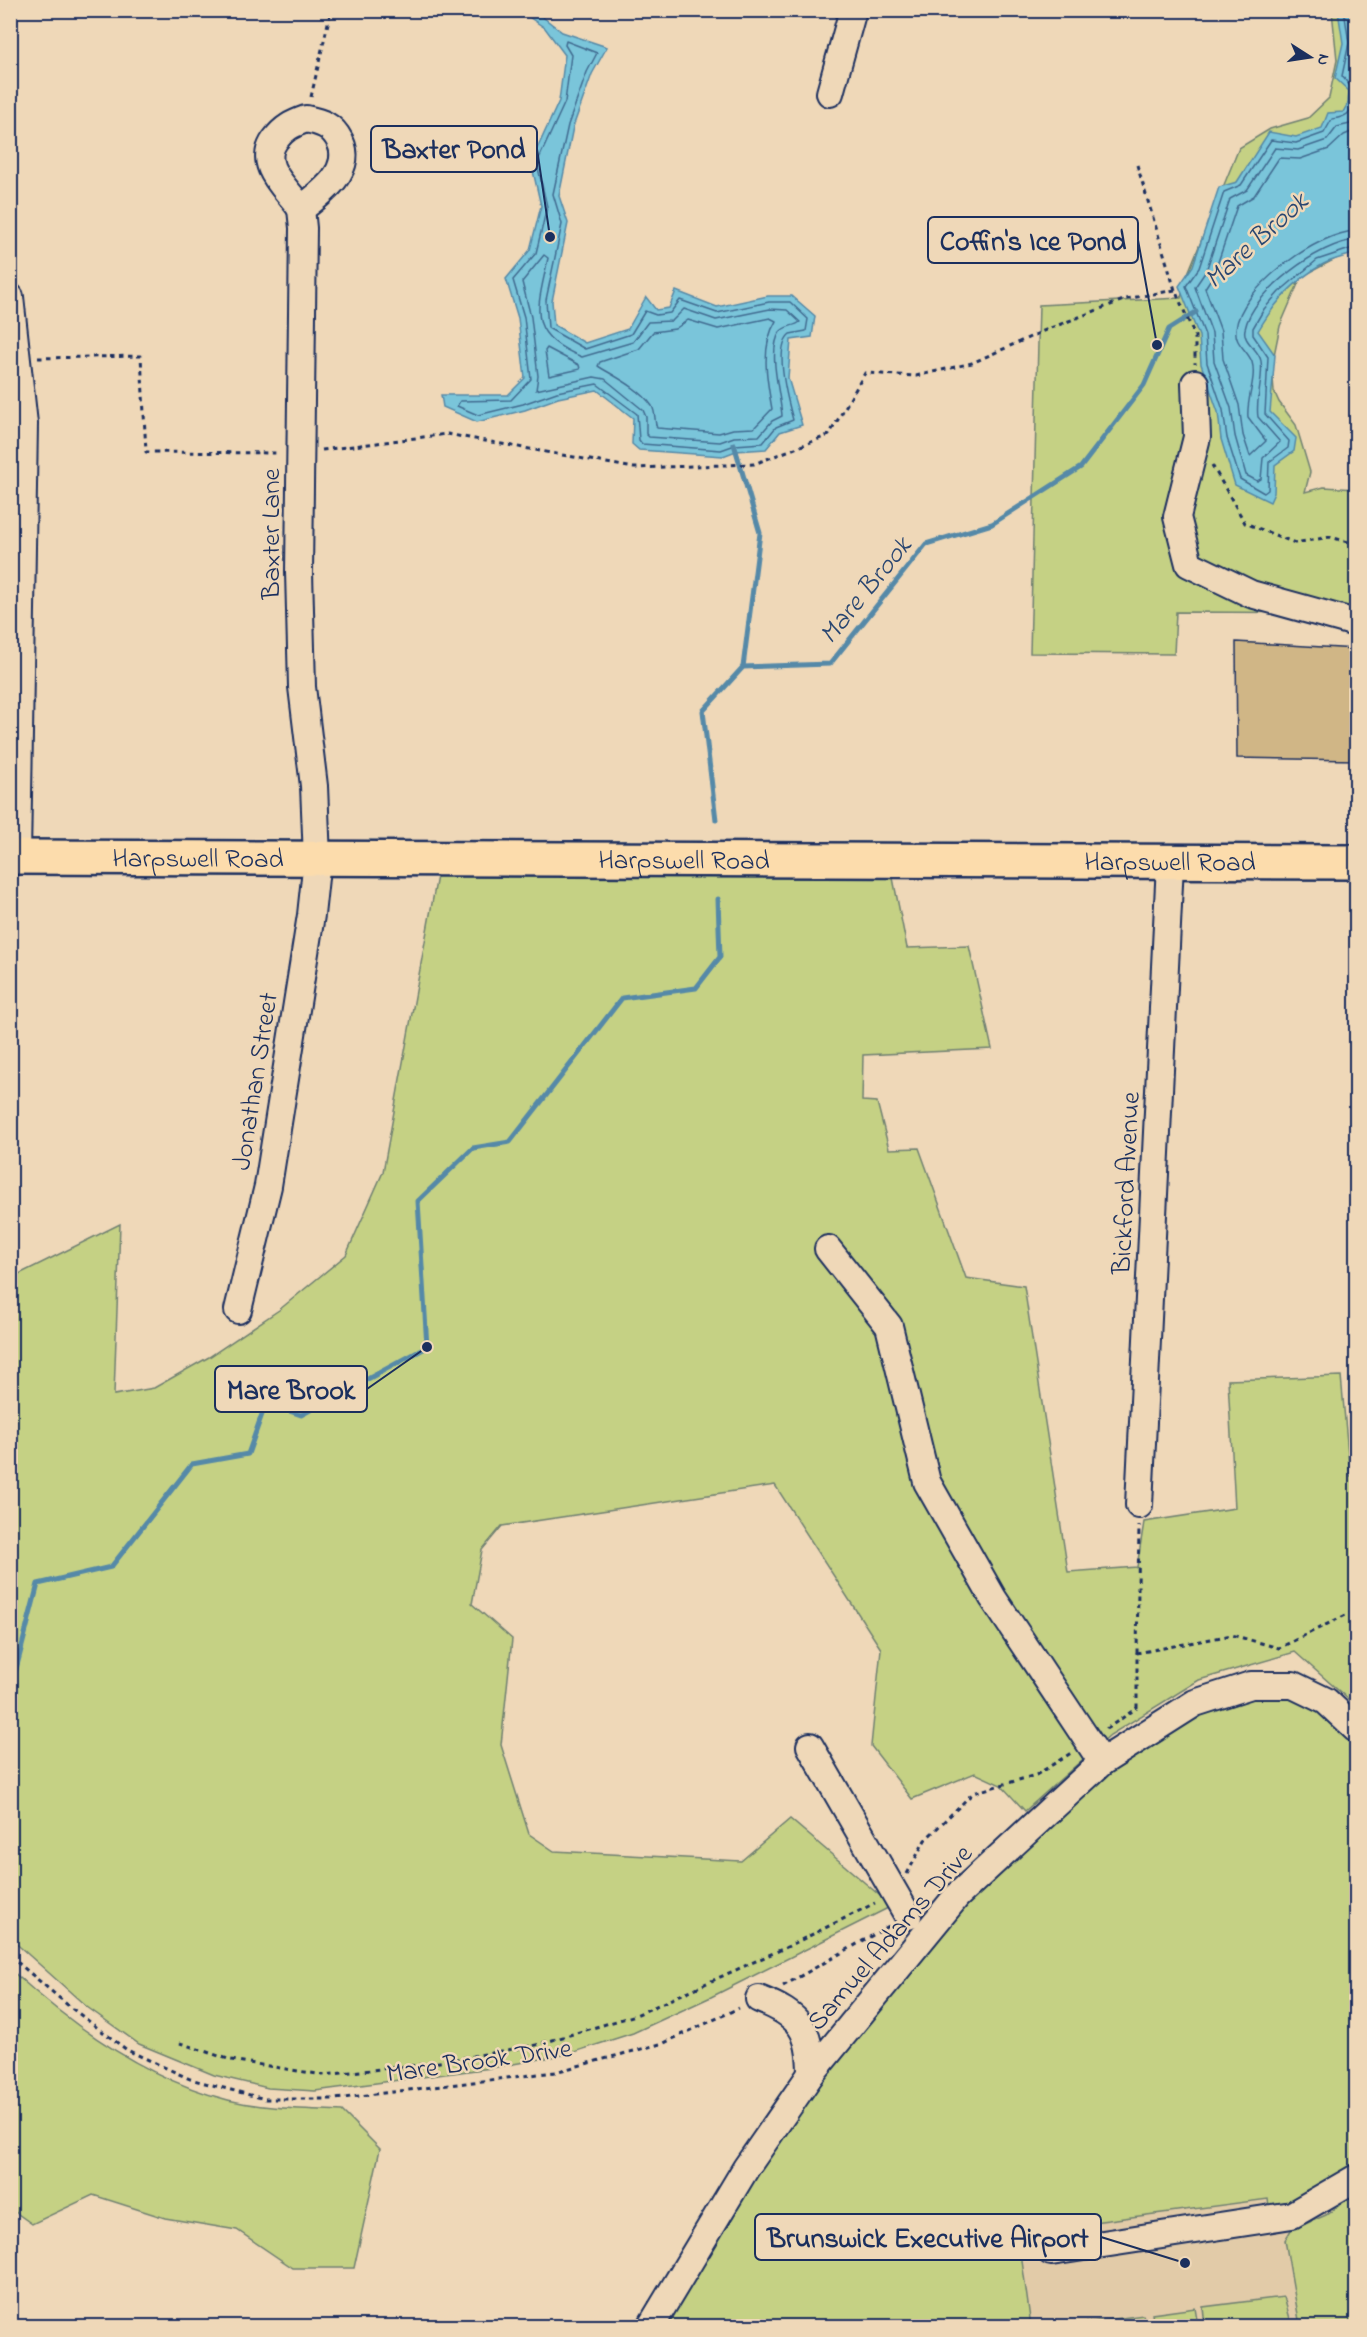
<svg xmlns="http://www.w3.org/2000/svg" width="1367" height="2337" viewBox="0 0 1367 2337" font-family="'Indie Flower',sans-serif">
<rect width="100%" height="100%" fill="#efd8b8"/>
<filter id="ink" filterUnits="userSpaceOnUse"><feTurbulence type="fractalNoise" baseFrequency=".0167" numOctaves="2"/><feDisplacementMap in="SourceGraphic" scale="12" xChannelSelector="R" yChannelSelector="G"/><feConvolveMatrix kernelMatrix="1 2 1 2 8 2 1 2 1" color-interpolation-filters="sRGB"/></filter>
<g filter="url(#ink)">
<path fill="#e2cba8" d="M 1356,2148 L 1356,2326 L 1023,2326 L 1005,2199 Z"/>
<g fill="#c5d184" stroke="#708071" stroke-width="1.5">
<path d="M 1332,11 L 1356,11 L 1339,257 L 1301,277 L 1280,326 L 1272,365 L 1274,391 L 1279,402 L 1296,425 L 1310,472 L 1305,492 L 1324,487 L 1356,489 L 1356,613 L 1176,612 L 1174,654 L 1030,653 L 1039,305 L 1181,298 L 1184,283 L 1239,148 L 1270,129 L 1308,118 L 1329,98 L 1337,60 Z"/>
<path d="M 892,873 L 907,948 L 969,946 L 992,1049 L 863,1055 L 862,1101 L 877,1102 L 889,1149 L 919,1148 L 966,1278 L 1024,1286 L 1068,1572 L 1137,1567 L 1144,1522 L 1235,1508 L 1228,1380 L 1341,1376 L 1350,1476 L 1356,1475 L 1356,1706 L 1295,1652 L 1199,1680 L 1110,1735 L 1025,1811 L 1001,1785 L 975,1773 L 912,1799 L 871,1746 L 881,1649 L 775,1485 L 502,1526 L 482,1550 L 472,1604 L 512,1639 L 501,1745 L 529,1834 L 554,1851 L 741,1861 L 790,1819 L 892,1906 L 711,1997 L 633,2033 L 568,2054 L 491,2068 L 315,2091 L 268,2088 L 214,2075 L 139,2044 L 87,2007 L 11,1939 L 11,1278 L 120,1224 L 114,1395 L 154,1388 L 209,1357 L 279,1310 L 346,1255 L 383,1172 L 437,876 Z"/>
<path d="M 1298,1695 L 1318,1706 L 1356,1744 L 1356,2167 L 1270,2213 L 1268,2199 L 1018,2232 L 1031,2326 L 663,2326 L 779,2133 L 976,1889 L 1104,1775 L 1194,1716 L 1235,1697 Z"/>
<path d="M 11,1970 C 73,2027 146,2079 228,2100 C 265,2109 304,2109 342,2111 L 380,2149 L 354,2268 L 293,2268 L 237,2230 L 165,2218 L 93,2195 L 32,2224 L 11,2209 Z"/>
<path d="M 1356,2193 L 1356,2326 L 1300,2326 L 1285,2240 L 1291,2230 L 1326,2215 Z"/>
<path d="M 1284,2297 L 1292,2326 L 1205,2326 L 1203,2307 Z"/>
<path d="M 1195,2308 L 1198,2326 L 1154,2326 L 1152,2314 Z"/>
<path d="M 1143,2315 L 1146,2326 L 1063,2326 Z"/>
</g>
<g fill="#7ac5da" stroke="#5489a8" stroke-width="1.5">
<path d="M 520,11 L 535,11 L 562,32 L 607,47 L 592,74 L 573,127 L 559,196 L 568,223 L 552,301 L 554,325 L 585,343 L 628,329 L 646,297 L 656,310 L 669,308 L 676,291 L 717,307 L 768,296 L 792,296 L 815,316 L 812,337 L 791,340 L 788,378 L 802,425 L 780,432 L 766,449 L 736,451 L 723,456 L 639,450 L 632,444 L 633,418 L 597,390 L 558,398 L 525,410 L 477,422 L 443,407 L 441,395 L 508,395 L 525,378 L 518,318 L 506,279 L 530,250 L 541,206 L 531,162 L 559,101 L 565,55 L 545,28 Z"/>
<path d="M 1338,11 L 1356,11 L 1356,253 C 1345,257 1331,259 1320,266 C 1294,281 1273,305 1258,331 L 1275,355 L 1270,412 L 1296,438 L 1294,451 L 1275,465 L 1274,493 L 1270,502 L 1235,485 L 1221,439 L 1218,412 L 1201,364 L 1199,336 L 1179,286 L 1193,266 L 1219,187 L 1237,182 L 1269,132 L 1296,137 L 1322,128 L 1328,113 L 1343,112 L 1348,103 L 1349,91 L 1335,78 L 1343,43 Z"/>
</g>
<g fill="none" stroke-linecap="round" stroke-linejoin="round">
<g stroke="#416b90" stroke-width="1.5">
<path d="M 1344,10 L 1349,43 L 1342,76 L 1355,92 C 1354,110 1350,117 1332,119 L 1324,133 L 1296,143 L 1271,140 L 1241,185 L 1224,192 L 1199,268 L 1186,286 L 1205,335 L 1207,363 L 1223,410 L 1227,438 L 1240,479 L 1264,493 L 1268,490 L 1269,462 L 1288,448 L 1289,441 L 1265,414 L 1268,357 L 1253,335 L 1253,328 L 1264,309 L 1279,292 L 1317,260 L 1356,247"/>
<path d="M 1352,10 L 1356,43 L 1350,73 L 1356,80"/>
<path d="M 566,41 L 597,53 L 587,72 L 568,125 L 553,194 L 562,224 L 546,300 L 548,328 L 585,349 L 631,334 L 645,311 L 656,315 L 670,313 L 680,300 L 717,313 L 769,302 L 790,302 L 808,319 L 806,331 L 790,334 C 773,347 788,402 793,420 L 776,427 L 763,443 L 735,445 L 721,450 L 642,444 L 639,440 L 637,414 L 597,384 L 557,392 L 523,404 L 478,415 L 457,406 L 460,401 L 511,400 L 531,379 L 524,317 L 513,280 L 536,253 L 547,207 L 537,163 L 565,102 L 571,55 L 565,45 Z"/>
<path d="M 1356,116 L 1350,124 L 1337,127 L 1327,140 L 1298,150 L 1275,148 L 1247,190 L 1230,199 L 1206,271 L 1195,287 L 1212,333 L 1214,361 L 1231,408 L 1235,436 L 1246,475 L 1257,481 L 1261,479 L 1263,458 L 1280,442 L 1258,417 C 1255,399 1264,379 1261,361 C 1259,349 1242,342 1245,329 C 1252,292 1321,242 1356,240"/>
<path d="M 1356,130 L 1344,135 L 1329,149 L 1300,159 L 1279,158 L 1254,196 L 1237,206 L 1214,274 L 1205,288 L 1221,331 L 1223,359 L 1239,405 L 1243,435 L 1250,456 L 1266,441 L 1248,417 C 1246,400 1257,378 1252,362 C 1247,349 1234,344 1236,329 C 1240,288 1318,232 1356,231"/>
<path d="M 544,255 L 548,258 C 538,308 524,334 582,357 L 633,342 L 648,322 L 672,321 L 684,309 L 716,320 L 770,309 L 787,310 L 800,322 C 794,327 785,325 780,332 C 767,351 781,396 782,416 L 772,421 L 759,436 L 734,437 L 720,442 L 649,437 L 646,434 L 646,417 L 643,410 L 605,379 L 594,377 L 536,390 L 538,376 L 531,317 L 522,282 Z"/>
<path d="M 770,318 L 776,321 C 760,347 767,381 772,409 L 754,428 L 733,429 L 719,433 L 657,428 C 654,421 656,413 652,406 C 641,389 614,376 598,366 L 600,362 L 639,349 L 653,332 L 675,329 L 688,320 L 718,329 Z"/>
<path d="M 547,348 L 579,365 L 580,369 L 549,376 L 545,351 Z"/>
</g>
<g stroke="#5489a8" stroke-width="5">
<path d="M 734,444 L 760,533 L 743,667"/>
<path d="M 716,820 L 703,711 L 743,667 L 830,664 L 926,544 L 992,524 L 1081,467 L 1144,385 L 1169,329 L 1196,312"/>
<path d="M 10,1692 L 38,1584 L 111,1567 L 192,1464 L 248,1454 L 266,1403 L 301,1415 L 427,1347 L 418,1201 L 473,1148 L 510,1142 L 622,998 L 696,988 L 720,957 L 718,899"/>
</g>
</g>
<path fill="#d0b686" stroke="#1b2f5e" stroke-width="1.5" d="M 1236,642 L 1356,649 L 1356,760 L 1237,758 Z"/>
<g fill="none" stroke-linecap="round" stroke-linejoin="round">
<defs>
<g id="minor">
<path d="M 830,93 L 853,10"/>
<path d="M 306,119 C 321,122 332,125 340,141 C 354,170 322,193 301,209 C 288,189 256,166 275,140 C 284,128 292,124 306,119 Z"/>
<path d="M 10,297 L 24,424 L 17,857"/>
<path d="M 1195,383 L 1197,437 L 1177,517 L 1189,564 L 1251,594 L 1356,623"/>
<path d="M 828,1249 L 889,1326 L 927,1482 L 993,1598 L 1102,1762"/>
<path d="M 238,1310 L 268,1186 L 311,915 L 317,859 L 314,786 L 302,687 L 299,572 L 303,228 L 301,209"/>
<path d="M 1139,1505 L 1170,863"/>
<path d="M 810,1746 L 908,1916"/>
<path d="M 759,1999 C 800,2015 811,2030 811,2074"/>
<path d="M 1051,2252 L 1292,2215 L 1356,2178"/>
<path d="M 651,2326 L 746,2168 L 811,2074 L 957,1896 L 1102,1762 L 1195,1703 L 1251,1685 L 1293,1685 L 1326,1701 L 1356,1729"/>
</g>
<g id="major">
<path id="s1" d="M 10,857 L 1356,862"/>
</g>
</defs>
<use href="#minor" stroke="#1b2f5e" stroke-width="30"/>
<use href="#major" stroke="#1b2f5e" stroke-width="38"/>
<g stroke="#1b2f5e" stroke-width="3" stroke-dasharray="4.5 4.5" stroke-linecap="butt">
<path d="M 311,97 L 331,10"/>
<path d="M 1137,165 L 1175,290 L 1195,336 L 1195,364"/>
<path d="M 38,358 L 141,356 L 146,452 L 279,453"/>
<path d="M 322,450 L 447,434 L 634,468 L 754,464 L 829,435 L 865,373 L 916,376 L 972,363 L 1048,329 L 1126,299 L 1175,290"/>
<path d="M 1212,465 L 1245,523 L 1295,543 L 1330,537 L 1356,544"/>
<path d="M 1137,1653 L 1139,1525"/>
<path d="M 1137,1708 L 1137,1653 L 1232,1635 L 1279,1648 L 1356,1610"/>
<path d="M 1106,1729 L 1137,1708"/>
<path d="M 907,1874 L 925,1840 L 973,1793 L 1036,1775 L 1071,1753"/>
<path d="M 10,1956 L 70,2007 L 127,2050 L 190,2079 L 265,2099 L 335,2099 L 555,2072 L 664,2043 L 739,2008"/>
<path d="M 783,1986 L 889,1926"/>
<path d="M 180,2043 L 231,2060 L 323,2075 L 428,2064 L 536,2045 L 636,2015 L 789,1946 L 875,1903"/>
</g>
<use href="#minor" stroke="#efd8b8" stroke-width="26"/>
<use href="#major" stroke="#fcdcac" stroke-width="33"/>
</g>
</g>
<g text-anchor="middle" stroke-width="5" stroke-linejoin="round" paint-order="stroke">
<g font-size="27" fill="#1b2f5e" stroke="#efd8b8">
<text transform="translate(270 534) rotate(-90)" y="9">Baxter Lane</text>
<text dy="9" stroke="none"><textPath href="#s1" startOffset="188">Harpswell Road</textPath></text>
<text dy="9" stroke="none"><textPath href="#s1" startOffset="674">Harpswell Road</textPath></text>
<text dy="9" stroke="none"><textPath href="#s1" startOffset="1160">Harpswell Road</textPath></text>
<text transform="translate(254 1081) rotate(-81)" y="9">Jonathan Street</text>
<text transform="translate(1125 1183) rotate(-87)" y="9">Bickford Avenue</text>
<text transform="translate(889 1937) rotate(-49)" y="9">Samuel Adams Drive</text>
<text transform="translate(479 2060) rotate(-8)" y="9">Mare Brook Drive</text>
</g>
<g font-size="28" font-style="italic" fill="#294671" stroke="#efd8b8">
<text transform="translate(1255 239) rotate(-42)" y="10">Mare Brook</text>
<text transform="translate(864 589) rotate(-51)" y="10">Mare Brook</text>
</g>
</g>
<path fill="none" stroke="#1b2f5e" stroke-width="2" d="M550 237L537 149M1157 345L1138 240M427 1347L367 1389M1185 2263L1101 2237"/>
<g fill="#1b2f5e" stroke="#efd8b8" stroke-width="2">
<circle cx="550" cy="237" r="6"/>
<circle cx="1157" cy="345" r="6"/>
<circle cx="427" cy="1347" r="6"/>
<circle cx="1185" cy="2263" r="6"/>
</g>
<g fill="#efd8b8" stroke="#1b2f5e" stroke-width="2">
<rect x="371" y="126" width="166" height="46" rx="6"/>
<rect x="928" y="217" width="210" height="46" rx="6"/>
<rect x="215" y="1366" width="152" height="46" rx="6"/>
<rect x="755" y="2214" width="346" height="46" rx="6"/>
</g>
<g font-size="28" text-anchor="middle" font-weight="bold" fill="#1b2f5e">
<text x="454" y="158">Baxter Pond</text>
<text x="1033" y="250">Coffin's Ice Pond</text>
<text x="291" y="1399">Mare Brook</text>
<text x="928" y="2247">Brunswick Executive Airport</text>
</g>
<rect width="1367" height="2337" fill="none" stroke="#efd8b8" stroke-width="36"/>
<rect x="18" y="18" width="1331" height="2301" fill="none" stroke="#1b2f5e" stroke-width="2" filter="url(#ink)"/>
<g transform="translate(1310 57) rotate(102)" stroke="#efd8b8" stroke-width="4.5" paint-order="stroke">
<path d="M0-4.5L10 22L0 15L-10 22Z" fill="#1b2f5e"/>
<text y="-9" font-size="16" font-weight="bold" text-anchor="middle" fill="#1b2f5e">N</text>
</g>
</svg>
